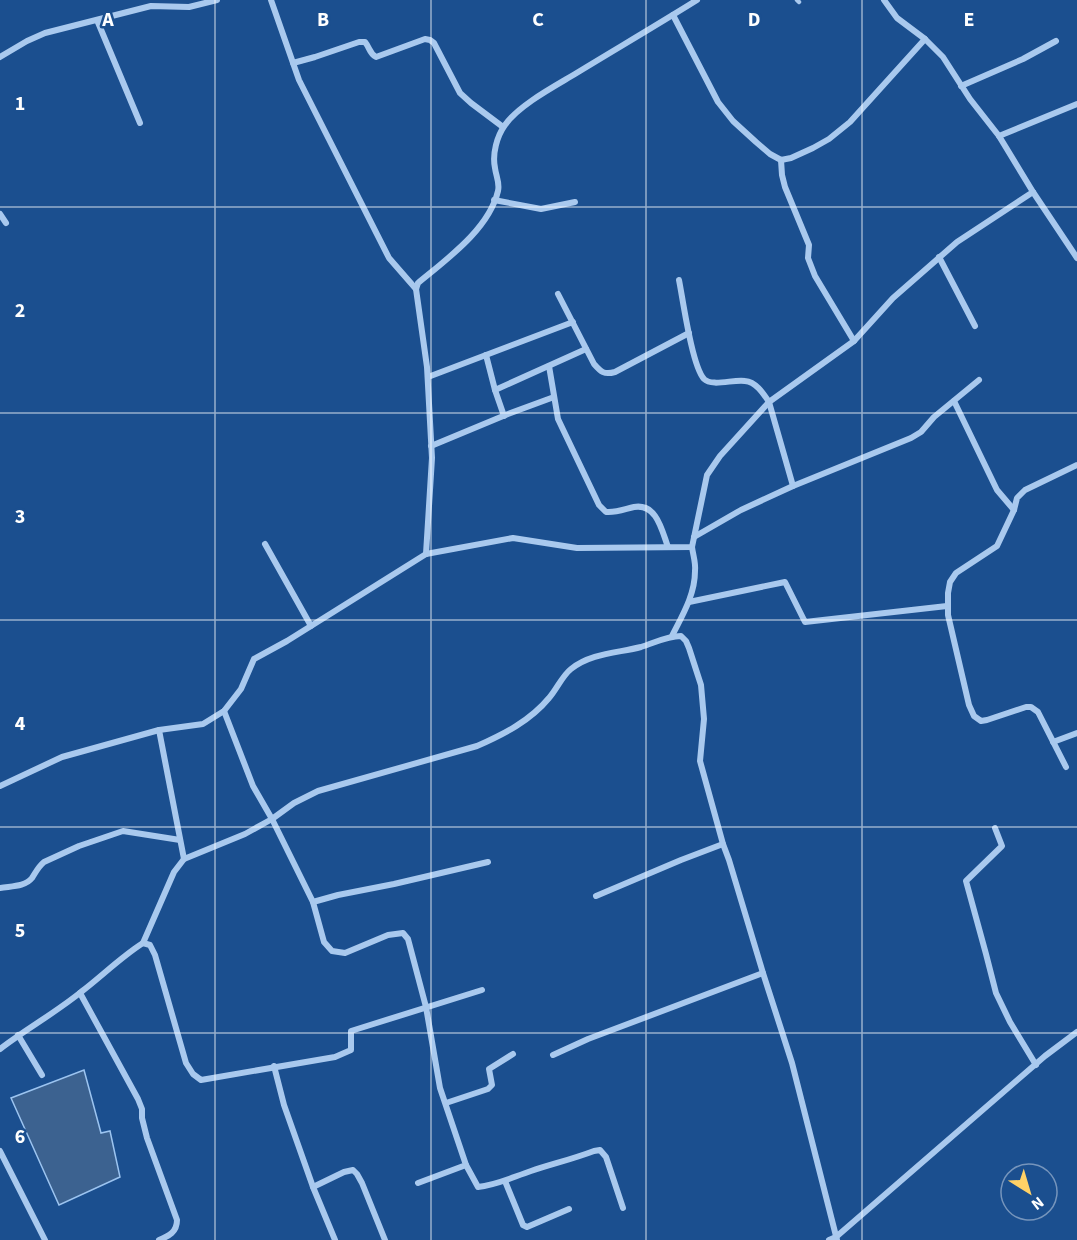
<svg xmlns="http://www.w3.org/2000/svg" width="1077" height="1240" viewBox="0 0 1077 1240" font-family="'Source Sans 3',sans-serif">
<rect width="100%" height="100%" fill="#1b4f8f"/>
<path fill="#3c6290" stroke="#9cc4f0" stroke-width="1.5" d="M 84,1070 L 101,1133 L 110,1131 L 120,1177 L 59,1205 L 11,1098 Z"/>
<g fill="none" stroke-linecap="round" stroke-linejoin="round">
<path stroke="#a9c9ee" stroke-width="4.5" d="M 797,0 L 799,2"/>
<g stroke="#a9c9ee" stroke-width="6">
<path d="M 271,0 L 299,80 L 389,258 L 416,289"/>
<path d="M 884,0 L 897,18 L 925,39 L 943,57 L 970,99 L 999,136 L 1033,192 L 1077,258"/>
<path d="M 673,15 L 718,102 L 733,121 L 756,142 L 770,154 L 781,160 L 791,158 L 813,148 L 829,139 L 850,122 L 925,39"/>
<path d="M 97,20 L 140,123"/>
<path d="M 0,57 L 27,41 L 45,33 L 151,6 L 189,7 L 217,0"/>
<path d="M 293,63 L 315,57 L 359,42 L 365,42 C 370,48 369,53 376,57 L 425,39 L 430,40 L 434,43 L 460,93 L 471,103 L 503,127"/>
<path d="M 961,86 L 1023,59 L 1056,41"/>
<path d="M 999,136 L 1077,104"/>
<path d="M 781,160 L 782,175 L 785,187 L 809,245 L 808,258 L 815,276 L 854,341"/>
<path d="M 494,200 L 541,209 L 575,202"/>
<path d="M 0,214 L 6,223"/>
<path d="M 939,257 L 975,326"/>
<path d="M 679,280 C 683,300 692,366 704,379 C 712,387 734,379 745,381 C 756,382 763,393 769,402 L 793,486"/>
<path d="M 558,294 L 594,364 C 601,372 604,375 615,372 L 689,333"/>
<path d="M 486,355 L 495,390 L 504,416"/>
<path d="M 549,366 L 558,419 L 599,505 L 606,512 C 616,513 625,509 634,507 C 657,503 662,531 668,547"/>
<path d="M 428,377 L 573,322"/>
<path d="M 495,390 L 586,349"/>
<path d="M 954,401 L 997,490 L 1014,510"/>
<path d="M 431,446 L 508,414 L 554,397"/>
<path d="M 694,537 L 741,510 L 793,486 L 911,438 L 921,432 L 934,417 L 979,380"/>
<path d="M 265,544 L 311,626"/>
<path d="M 426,554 L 432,458 L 427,367 L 416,289 L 418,283 C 447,259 489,229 498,191 C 500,183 496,176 495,168 C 492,154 497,136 505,125 C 519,105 555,86 575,74 C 616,49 657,25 697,0"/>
<path d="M 689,602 L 785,582 L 805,622 L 947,606"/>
<path d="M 672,636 C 682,616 695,595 695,571 C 696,563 693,555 692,547"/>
<path d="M 224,711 L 253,786 L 272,819 L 313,902 L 324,942 L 332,951 L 345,953 L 388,935 L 403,933 L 408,939 L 426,1007 L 440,1088 L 466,1165 L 418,1183"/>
<path d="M 159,730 L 184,859"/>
<path d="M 1053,742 L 1077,733"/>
<path d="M 1066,767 L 1038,712 L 1031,707 L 1026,707 L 987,720 L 981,721 L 974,716 L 969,705 L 948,615 L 948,593 L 950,582 L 956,573 L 997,546 L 1014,510 L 1017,498 L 1025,490 L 1077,465"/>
<path d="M 0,786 L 62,757 L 159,730 L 203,724 L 224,711 L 241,689 L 254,659 L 287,641 L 426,554 L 513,538 L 577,548 L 692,547 L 707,475 L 720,456 L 769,402 L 854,341 L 893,298 L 957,242 L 1033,192"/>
<path d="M 995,828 L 1002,846 L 966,881 L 986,954 L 996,993 L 1010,1022 L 1036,1065"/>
<path d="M 0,888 C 11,886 25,887 32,878 C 36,872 38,867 44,862 L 79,846 L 123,831 L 180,840"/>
<path d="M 596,896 L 681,860 L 723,844"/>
<path d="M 313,902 L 338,895 L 394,884 L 488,862"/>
<path d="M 143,943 L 174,872 L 184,859 L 245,834 L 272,819 L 294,803 L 318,791 L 477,746 C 504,734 530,721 549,698 C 557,689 562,676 571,669 C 591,653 618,653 641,647 C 654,643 667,636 681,636 L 686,641 L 689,648 L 701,685 L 704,719 L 700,761 L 723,844 L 729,860 L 763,973 L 792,1063 L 837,1240"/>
<path d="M 80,993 L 138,1099 L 142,1109 L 142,1118 L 147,1138 L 177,1220 C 177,1232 169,1236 159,1240"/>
<path d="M 18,1035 L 42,1075"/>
<path d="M 0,1049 C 26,1029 55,1013 81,992 C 102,976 121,957 143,943 L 150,945 L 155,955 L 186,1063 L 193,1074 L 201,1080 L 335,1057 L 351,1050 L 351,1031 L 482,990"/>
<path d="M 553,1055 L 588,1039 L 763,973"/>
<path d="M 274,1066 L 284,1105 L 313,1187 L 335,1240"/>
<path d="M 446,1103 L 488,1089 L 492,1085 L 489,1069 L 513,1054"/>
<path d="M 0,1151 L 45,1240"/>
<path d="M 466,1165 L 478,1187 C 497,1185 513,1177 531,1171 C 552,1164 573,1159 594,1151 L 600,1150 L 606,1157 L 623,1208"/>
<path d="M 505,1181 L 523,1225 L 527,1227 L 569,1209"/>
<path d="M 313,1187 L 344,1172 L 353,1170 L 357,1174 L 362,1183 L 385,1240"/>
<path d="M 829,1240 L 836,1237 L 1045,1056 L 1077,1032"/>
</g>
</g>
<path fill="none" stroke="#fff" stroke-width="1.5" stroke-opacity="0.55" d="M 215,0 L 215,1240M 431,0 L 431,1240M 646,0 L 646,1240M 862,0 L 862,1240M 0,207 L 1077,207M 0,413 L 1077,413M 0,620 L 1077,620M 0,827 L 1077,827M 0,1033 L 1077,1033"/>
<g font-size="20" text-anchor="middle" font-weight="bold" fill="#fff" stroke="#1b4f8f" stroke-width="5" stroke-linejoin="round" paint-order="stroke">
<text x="108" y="26">A</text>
<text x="323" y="26">B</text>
<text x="538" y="26">C</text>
<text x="754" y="26">D</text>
<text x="969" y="26">E</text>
<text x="20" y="110">1</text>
<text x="20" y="317">2</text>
<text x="20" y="523">3</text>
<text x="20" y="730">4</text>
<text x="20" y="937">5</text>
<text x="20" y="1143">6</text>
</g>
<g transform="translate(1029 1192) rotate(143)"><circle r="28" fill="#1b4f8f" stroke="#7695bc" stroke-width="1.5"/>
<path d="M0-4.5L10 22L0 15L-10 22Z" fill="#ffd166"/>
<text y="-9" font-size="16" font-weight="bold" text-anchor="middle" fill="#ffffff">N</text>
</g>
</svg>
